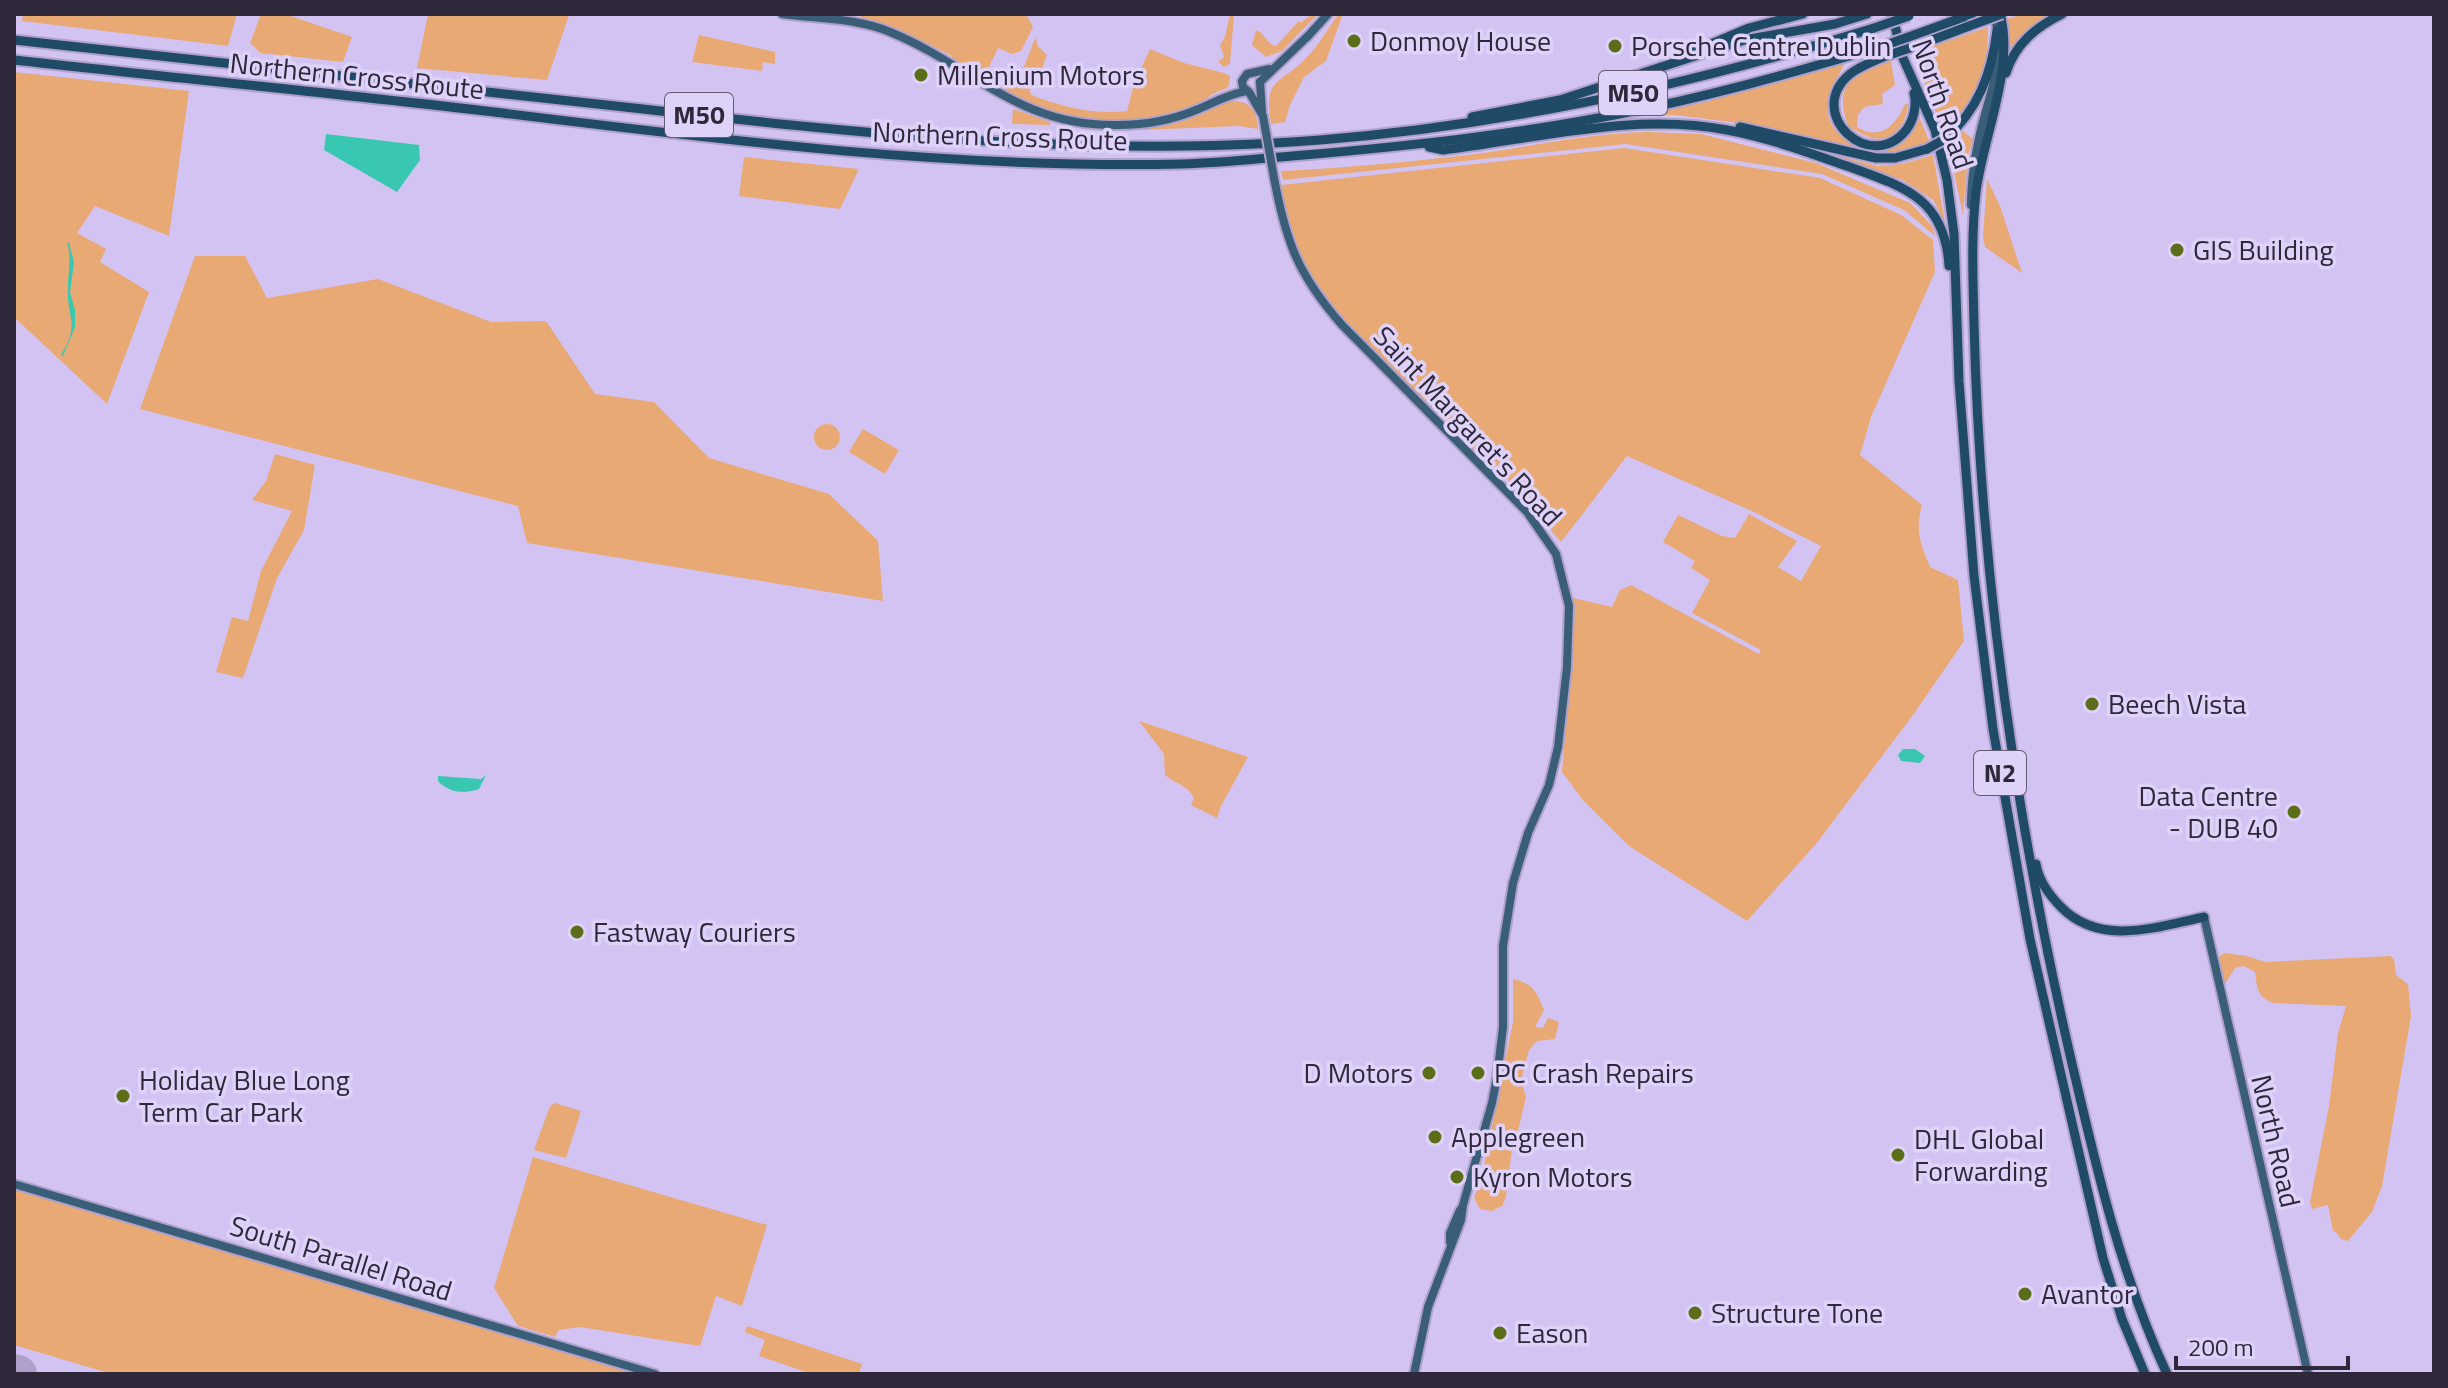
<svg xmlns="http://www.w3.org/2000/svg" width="2448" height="1388" viewBox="0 0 2448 1388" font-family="'Titillium Web',sans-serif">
<rect width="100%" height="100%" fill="#d3c3f3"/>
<g fill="#e8a974">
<path d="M 23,14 L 237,14 L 228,46 L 22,21 Z"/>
<path d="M 261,14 L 285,14 L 352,37 L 343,62 L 261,53 L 250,43 Z"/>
<path d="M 428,14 L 565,14 L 569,15 L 547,80 L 417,68 Z"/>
<path d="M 862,14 L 1022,14 L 1028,17 L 1033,27 L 1021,51 L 1012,54 L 998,48 L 988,69 L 1018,82 L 1036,36 L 1037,45 L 1047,55 L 1037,81 L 1030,83 L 1029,87 L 1031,95 C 1062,107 1095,115 1127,111 L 1134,84 L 1150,49 L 1184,63 L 1224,73 L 1230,76 L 1229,86 C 1224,91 1219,90 1213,94 C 1199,104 1185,109 1168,114 C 1080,138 1025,104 953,61 L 952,56 L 909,34 L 860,18 Z"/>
<path d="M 1230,14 L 1234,14 L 1230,64 L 1224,67 L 1218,62 L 1224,57 L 1220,45 L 1225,37 Z"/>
<path d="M 1312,14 L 1318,14 L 1282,51 L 1266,57 L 1252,45 L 1256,30 C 1265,33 1266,44 1276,46 L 1298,22 L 1302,22 Z"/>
<path d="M 2022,14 L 2054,14 L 2030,27 L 2011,55 L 2007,19 Z"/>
<path d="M 1337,16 L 1342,16 L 1326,61 L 1304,77 L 1290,105 L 1285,122 L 1271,124 C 1263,76 1280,86 1307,57 C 1319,45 1327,30 1337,16 Z"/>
<path d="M 1988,27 C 1988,65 1980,112 1943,131 L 1913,53 Z"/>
<path d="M 699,35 L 775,52 L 775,64 L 763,62 L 762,71 L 692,62 Z"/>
<path d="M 1891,61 L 1895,85 L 1882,94 L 1883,104 L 1864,107 L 1858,115 L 1857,127 C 1880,141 1896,126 1905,104 L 1908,104 C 1907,123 1893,143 1872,138 C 1864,136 1856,130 1849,127 C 1832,84 1853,73 1891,61 Z"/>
<path d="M 1845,63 C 1839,75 1829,90 1828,104 C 1823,144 1881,160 1907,137 C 1912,132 1915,121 1918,114 L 1930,143 L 1913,152 L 1891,155 L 1866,155 L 1808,136 L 1731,122 L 1675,115 L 1632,116 L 1702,103 Z"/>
<path d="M 14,72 L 189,91 L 169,236 L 95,206 L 77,233 L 106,249 L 100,262 L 149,292 L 107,404 L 14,317 Z"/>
<path d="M 1235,101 C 1252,102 1257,113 1258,129 L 1239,126 L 1141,130 L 1180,121 L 1223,103 Z"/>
<path d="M 1013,109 L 1050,122 L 1050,125 L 1012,124 Z"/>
<path d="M 1963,131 L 1973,139 L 1968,155 L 1963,215 L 1948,144 Z"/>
<path d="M 1648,132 L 1701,134 L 1816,163 L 1910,203 L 1932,226 L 1935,236 L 1904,210 L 1822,174 L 1626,144 L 1283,180 L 1281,171 C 1348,168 1416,161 1483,153 C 1538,145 1592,133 1648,132 Z"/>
<path d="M 1624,148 L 1820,178 L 1901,215 L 1933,240 L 1935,272 L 1871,417 L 1860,455 L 1922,505 C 1915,531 1920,542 1930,567 L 1958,580 L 1964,641 L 1913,715 L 1816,844 L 1747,921 L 1629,846 L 1582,799 L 1562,772 L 1573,636 L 1569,597 L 1612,607 L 1620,590 L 1631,585 L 1759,654 L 1761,650 L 1692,613 L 1710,580 L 1691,568 L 1695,561 L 1663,542 L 1678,515 L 1722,536 L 1735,538 L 1749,514 L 1797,541 L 1778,567 L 1801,581 L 1821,546 L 1754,512 L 1627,456 L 1561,542 L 1507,479 L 1411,394 L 1338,316 L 1318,291 L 1300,257 L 1285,210 L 1281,185 Z"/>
<path d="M 1823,152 L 1878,166 L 1902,164 L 1933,155 L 1945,222 L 1933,200 L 1903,180 Z"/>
<path d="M 744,157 L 859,169 L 840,209 L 739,196 Z"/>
<path d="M 1987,179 L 2000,206 L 2022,273 L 1985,247 L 1983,237 Z"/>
<path d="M 195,256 L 245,256 L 267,298 L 378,279 L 491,322 L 546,321 L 595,394 L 654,402 L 709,458 L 829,494 L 878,541 L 883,601 L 527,543 L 518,506 L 140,409 Z"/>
<circle cx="827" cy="437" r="13"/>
<path d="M 863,429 L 899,450 L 885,474 L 849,452 Z"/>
<path d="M 275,454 L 315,465 L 304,530 L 277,578 L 243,678 L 216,672 L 232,617 L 248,621 L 261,571 L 292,511 L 252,500 L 266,481 Z"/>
<path d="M 1139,721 L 1248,757 L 1221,806 L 1217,818 L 1191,805 L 1194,798 C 1187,784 1175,784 1165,775 L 1164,754 Z"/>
<path d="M 2225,953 L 2247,956 L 2265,962 L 2390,956 L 2394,959 L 2396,975 L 2408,984 L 2411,1016 L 2382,1186 L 2372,1212 L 2348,1241 L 2341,1239 L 2336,1232 L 2333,1231 L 2328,1205 L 2312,1209 L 2310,1202 L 2329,1106 L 2338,1033 L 2346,1006 L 2274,1003 C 2257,998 2257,987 2255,972 L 2244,966 L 2235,968 L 2225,984 L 2218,957 Z"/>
<path d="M 1513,979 C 1534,984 1536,991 1544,1010 L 1535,1027 L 1543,1028 L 1548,1018 L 1559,1022 L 1555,1039 L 1537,1041 L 1529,1050 L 1521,1080 L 1526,1097 L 1519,1127 L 1513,1141 L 1506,1197 L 1502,1206 L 1492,1211 L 1480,1209 L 1474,1198 L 1484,1166 L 1513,1022 Z"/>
<path d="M 555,1103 L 581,1111 L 566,1158 L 534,1150 L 550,1106 Z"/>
<path d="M 533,1157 L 767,1225 L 742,1306 L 716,1296 L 700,1346 L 580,1327 L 559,1330 L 555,1337 L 518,1326 L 494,1288 Z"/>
<path d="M 14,1188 L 641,1374 L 112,1374 L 14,1345 Z"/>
<path d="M 747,1326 L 862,1364 L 859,1374 L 812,1374 L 759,1356 L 765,1340 L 745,1332 Z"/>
</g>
<g fill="#3ac7b2">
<path d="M 326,134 L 419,145 L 420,160 L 397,192 L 324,150 Z"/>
<path d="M 67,242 L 69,243 L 74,262 L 70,292 L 75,310 L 75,327 L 63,356 L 61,355 C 81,323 66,317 68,287 C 68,270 72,259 67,242 Z"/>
<path d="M 1903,749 L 1915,749 L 1925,756 L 1920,763 L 1901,761 L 1898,755 Z"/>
<path d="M 486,775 L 479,789 C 464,794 449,793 438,781 L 438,776 L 481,779 Z"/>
</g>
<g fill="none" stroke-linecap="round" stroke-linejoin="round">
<path stroke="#aea0c9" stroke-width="38" d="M 14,1373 L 18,1374"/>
<defs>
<g id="major">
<path d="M 782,14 C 818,19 857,18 890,32 C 973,66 1018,127 1118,125 C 1144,125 1172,120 1196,110 C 1213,103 1228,94 1247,91"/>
<path d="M 1260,82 L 1309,35 L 1328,14"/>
<path d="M 1260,82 L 1262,112"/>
<path d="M 1263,116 L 1249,92 L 1243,87 L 1242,81 L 1247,74 L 1269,69"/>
<path d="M 1274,178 C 1286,242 1298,275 1342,325 L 1527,512 L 1556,554 L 1569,606 L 1567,667 L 1558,747 L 1549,785 L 1528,833 L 1513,883 L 1503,946 L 1503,1027 L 1497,1077 L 1492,1103 L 1463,1205 L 1461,1220 L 1428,1307 L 1414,1374"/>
<path d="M 1971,205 C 1971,179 1976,150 1982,125 C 1993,84 2005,56 1994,14"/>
<path d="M 2204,917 L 2308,1374"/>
<path d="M 14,1184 L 655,1374"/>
<path d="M 1450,1242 L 1450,1233 L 1460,1210"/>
</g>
<g id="highway">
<path d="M 1892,14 L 1903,58 L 1935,130 L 1947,180 L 1954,234 L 1959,381 L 1974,576 L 1993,729 L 2030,939 L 2103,1258 L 2122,1319 L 2145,1374"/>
<path d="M 2000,14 C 2015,67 1983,137 1976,192 C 1971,236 1973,279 1974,324 C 1980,569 2015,815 2070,1055 C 2095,1163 2120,1273 2167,1374"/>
<path d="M 1914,35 L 1972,14"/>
<path d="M 14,40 C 224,63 433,86 643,109 C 867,134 1094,158 1320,140 C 1509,125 1693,84 1874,28"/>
<path d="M 1919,45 L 1969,26"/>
<path d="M 1690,53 L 1749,28 L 1803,14"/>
<path d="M 1883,57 C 1872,62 1860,66 1850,74 C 1803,113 1871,176 1907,129 C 1914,119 1917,105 1914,93"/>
<path d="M 14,60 C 174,78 334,93 494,112 C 722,140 951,169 1182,164 C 1223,163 1264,158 1304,155 C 1408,146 1512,135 1614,115 C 1704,98 1792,73 1880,47"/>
<path d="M 2006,73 C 2015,44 2036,27 2062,14"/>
<path d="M 1472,117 L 1560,100 L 1744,40 L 1835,24 L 1867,14"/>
<path d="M 1740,127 L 1876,158 L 1895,158 L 1927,149"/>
<path d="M 1945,139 C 1978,110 1992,73 1997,30"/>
<path d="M 1429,147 L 1443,150 C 1536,139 1633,112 1727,130 C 1770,138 1809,153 1850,167 C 1905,187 1945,199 1949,266"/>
<path d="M 2036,864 C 2039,882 2049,895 2061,907 C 2100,947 2157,927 2204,917"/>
</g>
</defs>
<use href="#major" stroke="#afa1ca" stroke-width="12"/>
<use href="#highway" stroke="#afa1ca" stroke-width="13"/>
<use href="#major" stroke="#3a5e77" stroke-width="8"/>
<use href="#highway" stroke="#204b68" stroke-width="9"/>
<defs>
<path id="major-bridge" d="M 1263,116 L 1274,178"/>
<g id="highway-bridge">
<path d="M 1969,26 L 2002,14"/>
<path d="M 1874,28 L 1909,16"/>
<path d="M 1880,47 L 1914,35"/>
<path d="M 1883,57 L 1919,45"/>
<path d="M 1927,149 L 1945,139"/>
</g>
</defs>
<use href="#major-bridge" stroke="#afa1ca" stroke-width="12" stroke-linecap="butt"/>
<use href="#highway-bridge" stroke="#afa1ca" stroke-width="13" stroke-linecap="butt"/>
<use href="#major-bridge" stroke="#3a5e77" stroke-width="8"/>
<use href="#highway-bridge" stroke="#204b68" stroke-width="9"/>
</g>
<g fill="#5c6d19" stroke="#dfd2f9" stroke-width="3">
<circle cx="1354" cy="41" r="8"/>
<circle cx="1615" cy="46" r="8"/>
<circle cx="921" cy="75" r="8"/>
<circle cx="2177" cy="250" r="8"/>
<circle cx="2092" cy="704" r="8"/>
<circle cx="2294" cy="812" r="8"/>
<circle cx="577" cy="932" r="8"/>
<circle cx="1429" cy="1073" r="8"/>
<circle cx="1478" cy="1073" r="8"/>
<circle cx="123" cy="1096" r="8"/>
<circle cx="1435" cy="1137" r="8"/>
<circle cx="1898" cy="1155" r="8"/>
<circle cx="1457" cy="1177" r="8"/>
<circle cx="2025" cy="1294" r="8"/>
<circle cx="1695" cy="1313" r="8"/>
<circle cx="1500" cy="1333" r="8"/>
</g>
<g text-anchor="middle" stroke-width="7" stroke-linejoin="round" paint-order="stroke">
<g fill="#dfd2f9" stroke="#635b73" stroke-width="2">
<rect x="1599" y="71" width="68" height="44" rx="6"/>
<rect x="665" y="93" width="68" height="44" rx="6"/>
<rect x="1974" y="751" width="52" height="44" rx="6"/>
</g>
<g font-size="26" font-weight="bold" fill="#2e283a">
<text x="1633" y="102">M50</text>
<text x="699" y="124">M50</text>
<text x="2000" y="782">N2</text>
</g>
<g font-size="28" fill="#2e283a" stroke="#dfd2f9" text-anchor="start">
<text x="1370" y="51">Donmoy House</text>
<text x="1631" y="56">Porsche Centre Dublin</text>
<text x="937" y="85">Millenium Motors</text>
<text x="2193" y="260">GIS Building</text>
<text x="2108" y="714">Beech Vista</text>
<text x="2278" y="806" text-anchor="end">Data Centre<tspan x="2278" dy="32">- DUB 40</tspan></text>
<text x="593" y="942">Fastway Couriers</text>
<text x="1413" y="1083" text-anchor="end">D Motors</text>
<text x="1494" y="1083">PC Crash Repairs</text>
<text x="139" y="1090">Holiday Blue Long<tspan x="139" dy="32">Term Car Park</tspan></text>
<text x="1451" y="1147">Applegreen</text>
<text x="1914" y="1149">DHL Global<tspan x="1914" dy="32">Forwarding</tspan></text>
<text x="1473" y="1187">Kyron Motors</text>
<text x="2041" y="1304">Avantor</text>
<text x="1711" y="1323">Structure Tone</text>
<text x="1516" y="1343">Eason</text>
</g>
<g font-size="28" fill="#2e283a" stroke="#dfd2f9">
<text transform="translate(357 76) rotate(6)" y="10">Northern Cross Route</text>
<text transform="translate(1943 104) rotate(71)" y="10">North Road</text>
<text transform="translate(1000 136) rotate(2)" y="10">Northern Cross Route</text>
<text transform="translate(1468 426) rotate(47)" y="10">Saint Margaret's Road</text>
<text transform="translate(2276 1141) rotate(77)" y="10">North Road</text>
<text transform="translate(341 1258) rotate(17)" y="10">South Parallel Road</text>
</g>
</g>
<rect width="2448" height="1388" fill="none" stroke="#2e283a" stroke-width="32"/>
<path d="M2176 1356v12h172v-12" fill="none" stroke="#2e283a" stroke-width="4"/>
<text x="2188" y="1356" font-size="24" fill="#2e283a" stroke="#dfd2f9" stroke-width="6" paint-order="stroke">200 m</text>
</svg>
